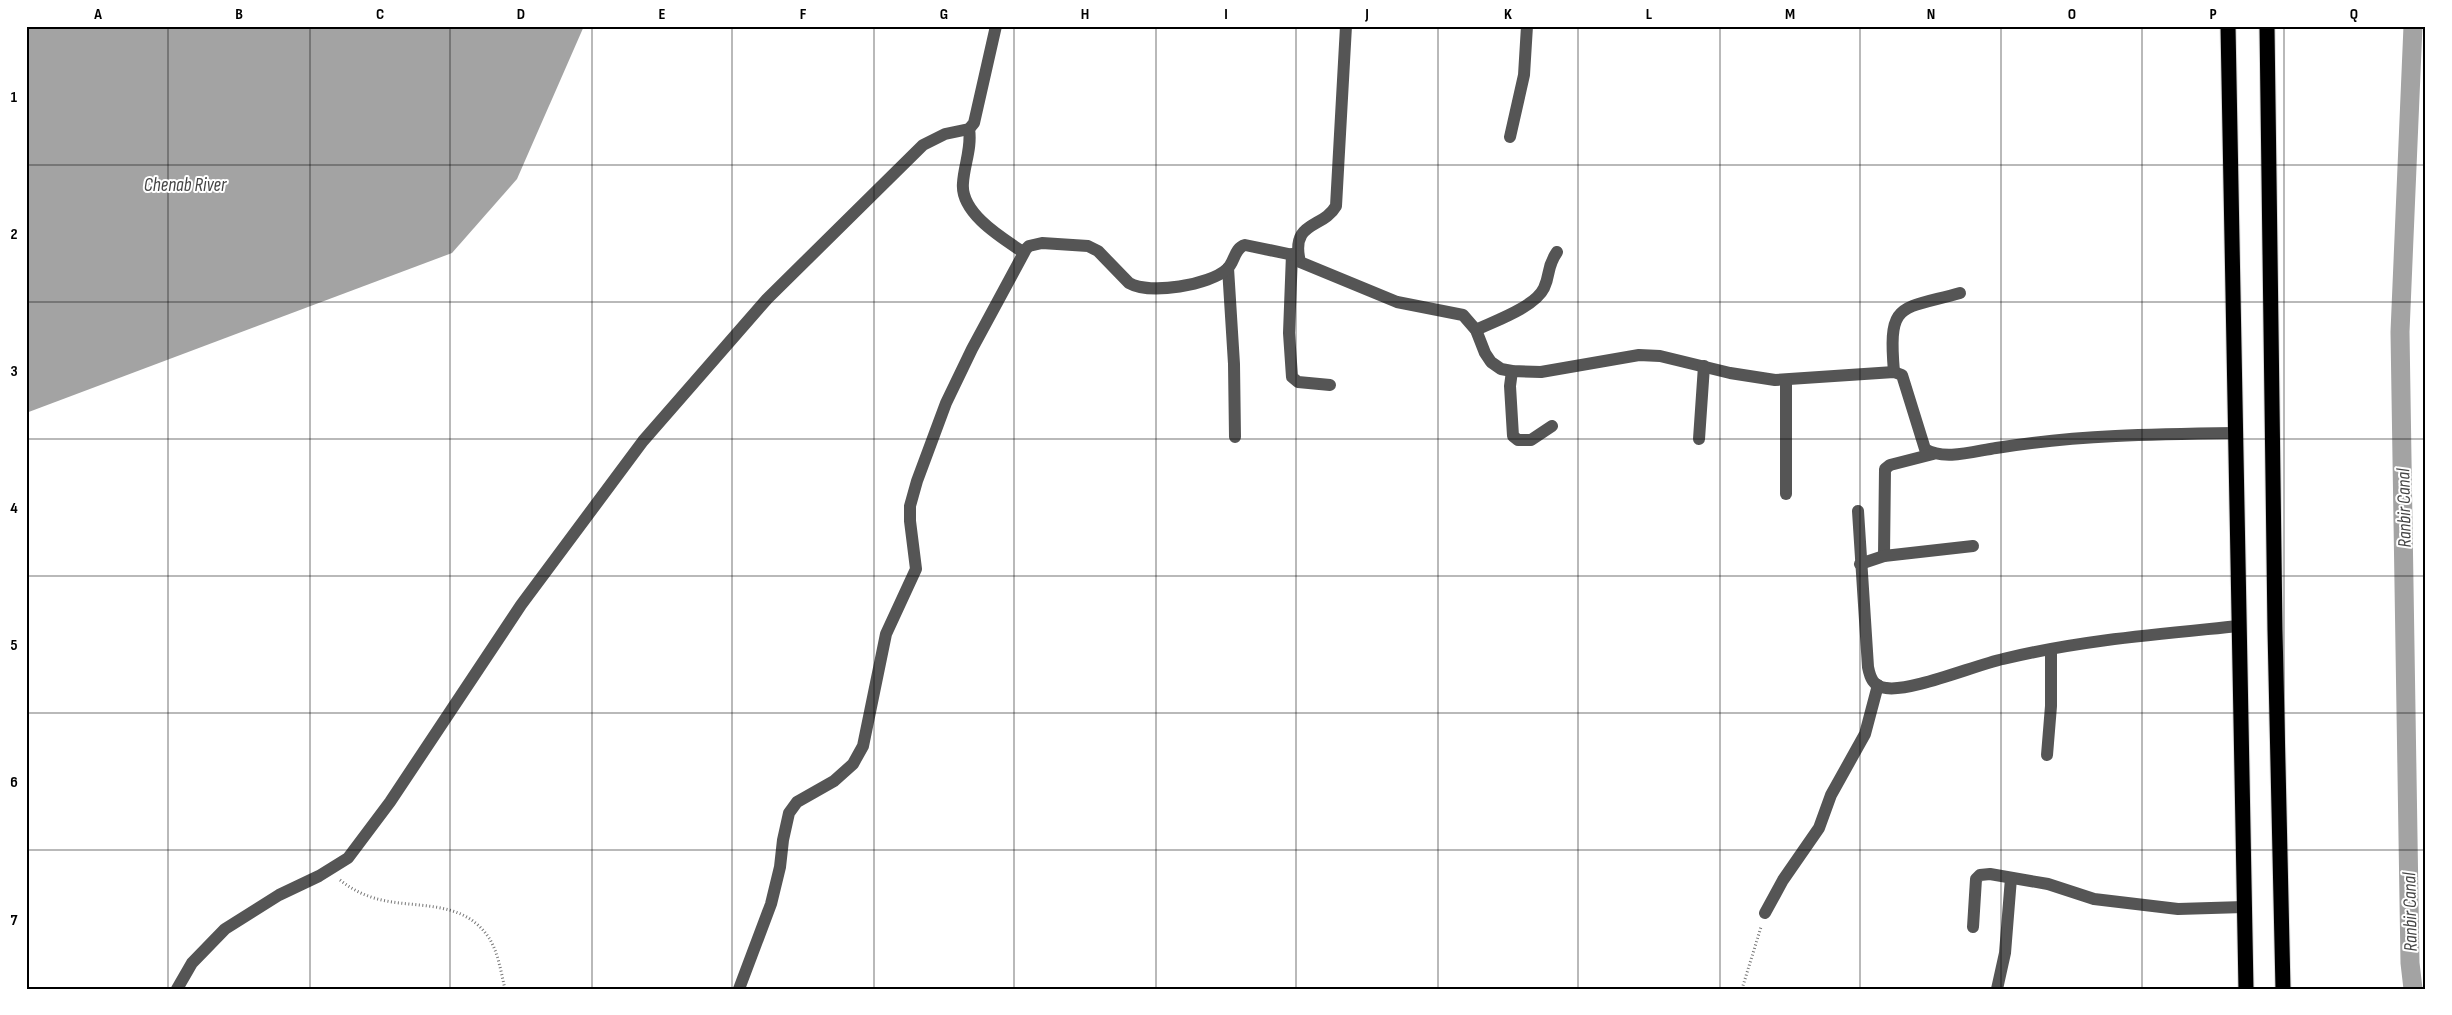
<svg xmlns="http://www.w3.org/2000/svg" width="2452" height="1015" viewBox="0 0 2452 1015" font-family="'Sofia Sans Condensed',sans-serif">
<rect width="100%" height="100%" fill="#fff"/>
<path fill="#a3a3a3" d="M 26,26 L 584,26 L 517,179 L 452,253 L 26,413 Z"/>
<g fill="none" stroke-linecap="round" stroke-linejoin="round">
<path stroke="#a3a3a3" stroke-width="19" d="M 2413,26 L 2400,332 L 2410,963 L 2413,989"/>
<defs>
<g id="highway">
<path d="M 2228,26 L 2246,989"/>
<path d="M 2267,26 L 2275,630 L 2283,989"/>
</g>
</defs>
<use href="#highway" stroke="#dbdbdb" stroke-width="17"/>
<g stroke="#777" stroke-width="3" stroke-dasharray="1 2.5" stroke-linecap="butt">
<path d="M 340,880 C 350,888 361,894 374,898 C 413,910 462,897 489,938 C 498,952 501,972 505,989"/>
<path d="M 1742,989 L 1761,927"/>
</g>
<g stroke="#555" stroke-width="12">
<path d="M 1346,26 L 1336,206 C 1323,229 1290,220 1300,262 L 1397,302 L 1463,315 L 1476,330 L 1485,353 L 1491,362 L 1501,369 L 1512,371 L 1541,372 L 1639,355 L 1660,356 L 1730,373 L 1775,380 L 1894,372 L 1902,375 L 1925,449 C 1944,461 1975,451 1996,448 C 2076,435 2155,434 2236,433"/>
<path d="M 969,129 C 972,148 964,165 963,183 C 960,213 1002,238 1023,252"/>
<path d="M 1510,137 L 1524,75 L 1527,26"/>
<path d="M 1292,254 L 1289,333 L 1292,377 L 1298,382 L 1330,385"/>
<path d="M 1228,268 L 1234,364 L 1235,437"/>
<path d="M 1476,330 C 1495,321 1535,307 1544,288 C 1551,273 1546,268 1557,252"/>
<path d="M 1512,371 L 1510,386 L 1513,436 L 1518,440 L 1531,440 L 1552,426"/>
<path d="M 1894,372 C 1888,301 1899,310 1960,293"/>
<path d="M 1786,380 L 1786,494"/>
<path d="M 1699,439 L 1704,366"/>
<path d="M 1858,511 L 1868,667 C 1870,677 1873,687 1886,688 C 1911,692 1975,665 2003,659 C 2081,640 2160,634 2239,626"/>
<path d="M 1884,556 L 1885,469 L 1890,465 L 1933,454"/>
<path d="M 1860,564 L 1884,556 L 1973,546"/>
<path d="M 2047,755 L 2051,706 L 2051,650"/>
<path d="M 1765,913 L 1783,880 L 1819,828 L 1831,795 L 1865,734 L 1878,685"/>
<path d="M 1973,927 L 1976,879 L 1980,875 L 1990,874 L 2048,884 L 2094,899 L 2178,909 L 2244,907"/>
<path d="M 177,989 L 192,963 L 225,929 L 279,895 L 319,876 L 348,858 L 390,802 L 521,605 L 643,441 L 767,299 L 923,145 L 945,134 L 969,129 L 974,123 L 996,26"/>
<path d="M 739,989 L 771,904 L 780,867 L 783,840 L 789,813 L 797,802 L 834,781 L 853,764 L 863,746 L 886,634 L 916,569 L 910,521 L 910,506 L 917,481 L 946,403 L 972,349 L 1026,249 L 1029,246 L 1042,243 L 1088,246 L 1098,251 L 1129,283 C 1150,295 1210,285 1227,269 C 1235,262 1234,248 1245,245 L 1298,256"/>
<path d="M 1997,989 L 2005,953 L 2011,878"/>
</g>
<use href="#highway" stroke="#000" stroke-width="15"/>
</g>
<path fill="none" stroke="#000" stroke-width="1" stroke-opacity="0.55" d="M 168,26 L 168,989M 310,26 L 310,989M 450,26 L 450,989M 592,26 L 592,989M 732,26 L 732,989M 874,26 L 874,989M 1014,26 L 1014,989M 1156,26 L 1156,989M 1296,26 L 1296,989M 1438,26 L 1438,989M 1578,26 L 1578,989M 1720,26 L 1720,989M 1860,26 L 1860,989M 2001,26 L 2001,989M 2142,26 L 2142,989M 2284,26 L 2284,989M 26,165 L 2426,165M 26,302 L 2426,302M 26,439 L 2426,439M 26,576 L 2426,576M 26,713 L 2426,713M 26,850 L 2426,850"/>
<g text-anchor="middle" stroke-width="4" stroke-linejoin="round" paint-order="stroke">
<g font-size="19" font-style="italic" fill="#444" stroke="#fff">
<text x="185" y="191">Chenab River</text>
<text transform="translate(2403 508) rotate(-91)" y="7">Ranbir Canal</text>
<text transform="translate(2409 912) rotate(-91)" y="7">Ranbir Canal</text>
</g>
</g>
<rect width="2452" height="1015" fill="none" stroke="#ffffff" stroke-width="55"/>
<rect x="28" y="28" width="2396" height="960" fill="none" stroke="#000" stroke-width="2"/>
<g font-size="16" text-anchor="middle" font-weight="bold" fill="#000">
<text x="98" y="19">A</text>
<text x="239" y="19">B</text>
<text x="380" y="19">C</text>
<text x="521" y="19">D</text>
<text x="662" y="19">E</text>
<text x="803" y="19">F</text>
<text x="944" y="19">G</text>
<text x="1085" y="19">H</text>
<text x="1226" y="19">I</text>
<text x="1367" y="19">J</text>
<text x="1508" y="19">K</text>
<text x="1649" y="19">L</text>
<text x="1790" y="19">M</text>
<text x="1931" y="19">N</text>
<text x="2072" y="19">O</text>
<text x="2213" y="19">P</text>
<text x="2354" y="19">Q</text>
<text x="14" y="102">1</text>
<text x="14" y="239">2</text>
<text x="14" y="376">3</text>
<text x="14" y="513">4</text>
<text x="14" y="650">5</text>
<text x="14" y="787">6</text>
<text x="14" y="925">7</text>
</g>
</svg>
